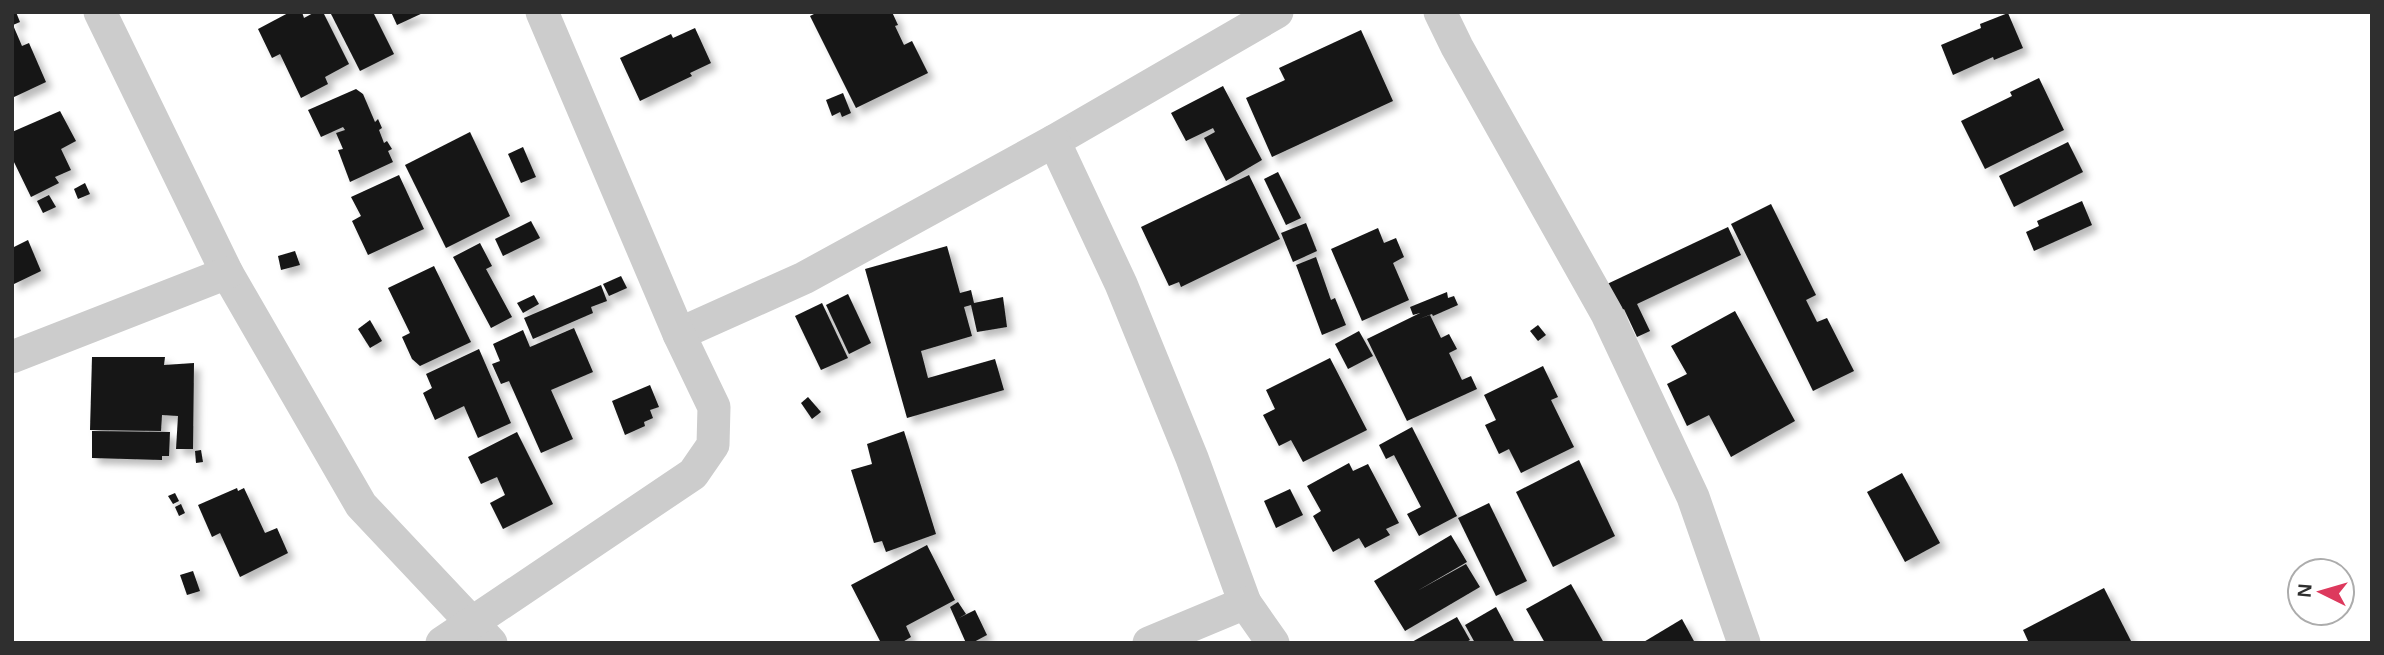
<svg xmlns="http://www.w3.org/2000/svg" width="2384" height="655" viewBox="0 0 2384 655" font-family="Helvetica,sans-serif">
<defs>
<filter id="shadow"><feDropShadow dx="6" dy="6" stdDeviation="3.5" flood-color="#0004"/></filter>
</defs>
<rect width="100%" height="100%" fill="#fff"/>
<g fill="#161616" filter="url(#shadow)">
<path d="M 12,12 L 16,12 L 20,22 L 13,25 L 22,46 L 29,43 L 46,82 L 12,98 Z"/>
<path d="M 290,12 L 302,12 L 304,18 L 315,12 L 323,12 L 349,64 L 325,77 L 328,84 L 301,98 L 280,54 L 272,58 L 258,29 Z"/>
<path d="M 330,12 L 373,12 L 394,54 L 360,71 Z"/>
<path d="M 391,12 L 425,12 L 397,25 Z"/>
<path d="M 818,12 L 892,12 L 898,25 L 895,26 L 904,45 L 912,41 L 928,73 L 856,108 L 810,16 Z"/>
<path d="M 2008,13 L 2023,48 L 1994,60 L 1993,57 L 1953,75 L 1941,45 L 1981,28 L 1980,24 Z"/>
<path d="M 695,28 L 711,63 L 690,73 L 692,76 L 640,101 L 620,58 L 671,34 L 673,38 Z"/>
<path d="M 1361,30 L 1393,101 L 1272,157 L 1246,98 L 1285,80 L 1279,68 Z"/>
<path d="M 2039,78 L 2064,130 L 1985,169 L 1961,121 L 2012,96 L 2010,92 Z"/>
<path d="M 1223,86 L 1262,160 L 1226,181 L 1204,138 L 1215,132 L 1213,128 L 1186,141 L 1171,113 Z"/>
<path d="M 356,89 L 363,94 L 375,122 L 378,119 L 382,128 L 379,130 L 384,143 L 387,141 L 392,149 L 388,151 L 393,162 L 350,182 L 338,150 L 343,149 L 336,133 L 345,130 L 343,127 L 321,137 L 308,110 Z"/>
<path d="M 843,93 L 851,113 L 842,117 L 840,112 L 832,116 L 826,100 Z"/>
<path d="M 60,111 L 76,141 L 61,149 L 71,170 L 55,177 L 59,183 L 31,197 L 12,158 L 12,132 Z"/>
<path d="M 470,132 L 510,216 L 446,248 L 405,165 Z"/>
<path d="M 2068,142 L 2083,172 L 2014,207 L 1999,176 Z"/>
<path d="M 523,147 L 536,177 L 521,183 L 508,154 Z"/>
<path d="M 1278,172 L 1301,218 L 1286,225 L 1264,179 Z"/>
<path d="M 399,175 L 424,229 L 368,255 L 352,221 L 361,216 L 351,197 Z"/>
<path d="M 1249,175 L 1280,239 L 1181,287 L 1179,282 L 1169,286 L 1141,227 Z"/>
<path d="M 85,183 L 90,194 L 78,199 L 74,189 Z"/>
<path d="M 49,195 L 56,207 L 43,213 L 37,201 Z"/>
<path d="M 2082,201 L 2092,225 L 2034,251 L 2026,232 L 2039,226 L 2037,221 Z"/>
<path d="M 1771,204 L 1816,295 L 1806,300 L 1817,322 L 1827,318 L 1854,371 L 1813,391 L 1731,224 Z"/>
<path d="M 531,221 L 540,238 L 503,256 L 495,239 Z"/>
<path d="M 1306,223 L 1317,251 L 1293,262 L 1281,233 Z"/>
<path d="M 1728,227 L 1741,255 L 1637,304 L 1650,331 L 1637,337 L 1624,309 L 1618,312 L 1605,285 Z"/>
<path d="M 1378,228 L 1384,243 L 1396,238 L 1404,257 L 1393,263 L 1409,300 L 1362,321 L 1331,249 Z"/>
<path d="M 28,240 L 41,271 L 12,285 L 12,248 Z"/>
<path d="M 480,243 L 492,266 L 486,269 L 512,317 L 491,328 L 453,257 Z"/>
<path d="M 947,246 L 960,293 L 971,290 L 974,303 L 1003,297 L 1007,327 L 977,332 L 971,305 L 964,307 L 972,336 L 921,351 L 928,378 L 995,359 L 1004,390 L 907,418 L 865,269 Z"/>
<path d="M 295,251 L 300,265 L 281,270 L 278,256 Z"/>
<path d="M 1316,257 L 1331,300 L 1335,298 L 1346,325 L 1322,335 L 1296,265 Z"/>
<path d="M 434,266 L 471,342 L 420,366 L 412,359 L 402,337 L 410,333 L 388,288 Z"/>
<path d="M 621,276 L 627,288 L 609,296 L 603,284 Z"/>
<path d="M 601,285 L 607,301 L 591,307 L 593,313 L 533,339 L 524,318 Z"/>
<path d="M 1447,292 L 1448,298 L 1454,296 L 1458,305 L 1433,316 L 1432,314 L 1419,319 L 1430,315 L 1441,338 L 1449,334 L 1457,349 L 1449,353 L 1462,380 L 1471,376 L 1477,389 L 1407,421 L 1367,339 L 1420,313 L 1413,315 L 1410,307 Z"/>
<path d="M 848,294 L 871,343 L 849,354 L 826,305 Z"/>
<path d="M 534,295 L 539,304 L 523,313 L 517,303 Z"/>
<path d="M 822,303 L 848,358 L 821,370 L 795,316 Z"/>
<path d="M 1735,311 L 1795,421 L 1731,457 L 1709,415 L 1687,426 L 1667,384 L 1687,374 L 1671,346 Z"/>
<path d="M 370,320 L 382,341 L 370,348 L 358,329 Z"/>
<path d="M 1538,325 L 1546,335 L 1538,341 L 1530,331 Z"/>
<path d="M 574,328 L 593,372 L 551,390 L 573,439 L 541,453 L 509,381 L 501,384 L 492,364 L 500,361 L 493,344 L 523,330 L 530,347 Z"/>
<path d="M 1359,331 L 1373,356 L 1348,369 L 1335,344 Z"/>
<path d="M 479,349 L 511,423 L 478,438 L 464,406 L 435,420 L 423,393 L 432,388 L 426,374 Z"/>
<path d="M 92,357 L 165,357 L 164,365 L 194,363 L 193,449 L 176,449 L 178,416 L 162,415 L 161,431 L 90,430 Z"/>
<path d="M 1330,358 L 1367,430 L 1303,462 L 1291,440 L 1279,446 L 1263,415 L 1275,409 L 1266,390 Z"/>
<path d="M 1543,366 L 1558,397 L 1551,400 L 1574,447 L 1521,473 L 1509,449 L 1499,454 L 1485,425 L 1496,420 L 1484,395 Z"/>
<path d="M 650,385 L 659,407 L 650,410 L 653,418 L 644,422 L 645,426 L 625,435 L 612,401 Z"/>
<path d="M 808,397 L 821,412 L 812,419 L 801,403 Z"/>
<path d="M 1412,427 L 1457,516 L 1419,536 L 1407,514 L 1421,507 L 1394,455 L 1386,459 L 1379,445 Z"/>
<path d="M 92,431 L 170,432 L 169,456 L 162,456 L 162,460 L 92,458 Z"/>
<path d="M 904,431 L 936,534 L 886,552 L 882,541 L 874,543 L 851,470 L 872,464 L 867,444 Z"/>
<path d="M 517,432 L 553,504 L 503,529 L 490,503 L 505,495 L 497,477 L 481,484 L 468,457 Z"/>
<path d="M 201,450 L 203,462 L 196,463 L 195,451 Z"/>
<path d="M 1579,460 L 1615,536 L 1553,567 L 1516,492 Z"/>
<path d="M 1349,463 L 1353,471 L 1368,464 L 1399,523 L 1386,529 L 1390,535 L 1365,548 L 1359,538 L 1333,552 L 1313,516 L 1321,511 L 1307,486 Z"/>
<path d="M 1902,473 L 1940,543 L 1905,562 L 1867,492 Z"/>
<path d="M 237,488 L 238,491 L 244,488 L 265,533 L 277,528 L 288,553 L 240,577 L 220,533 L 212,537 L 198,505 Z"/>
<path d="M 1290,489 L 1303,515 L 1276,528 L 1264,501 Z"/>
<path d="M 175,493 L 179,501 L 173,504 L 168,496 Z"/>
<path d="M 1489,503 L 1527,581 L 1496,596 L 1458,518 Z"/>
<path d="M 181,504 L 185,513 L 179,516 L 175,507 Z"/>
<path d="M 1451,535 L 1467,562 L 1417,591 L 1466,564 L 1480,587 L 1405,631 L 1374,581 Z"/>
<path d="M 927,545 L 955,600 L 906,626 L 911,637 L 901,643 L 881,643 L 851,585 Z"/>
<path d="M 193,571 L 200,591 L 187,595 L 180,575 Z"/>
<path d="M 1571,584 L 1604,643 L 1545,643 L 1526,609 Z"/>
<path d="M 2104,588 L 2132,643 L 2029,643 L 2023,630 Z"/>
<path d="M 958,602 L 966,614 L 959,618 L 975,610 L 987,635 L 972,643 L 966,643 L 950,607 Z"/>
<path d="M 1496,607 L 1515,643 L 1475,643 L 1465,625 Z"/>
<path d="M 1457,617 L 1470,640 L 1465,643 L 1410,643 Z"/>
<path d="M 1682,619 L 1695,643 L 1642,643 Z"/>
</g>
<g fill="none" stroke-linecap="round" stroke-linejoin="round">
<g stroke="#ccc" stroke-width="33">
<path d="M 100,12 L 227,273 L 361,505 L 491,643"/>
<path d="M 1440,12 L 1457,47 L 1607,314 L 1693,497 L 1744,643"/>
<path d="M 1054,141 L 1277,12"/>
<path d="M 679,334 L 804,278 L 1054,141 L 1121,284 L 1192,458 L 1245,603"/>
<path d="M 12,357 L 227,273"/>
<path d="M 442,643 L 693,474 L 713,445 L 714,407 L 679,334 L 542,12"/>
<path d="M 1149,643 L 1245,603 L 1273,643"/>
</g>
</g>
<rect width="2384" height="655" fill="none" stroke="#2f2f2f" stroke-width="28"/>
<g transform="translate(2321 592) rotate(275)"><circle r="33" fill="#ffffff" stroke="#acacac" stroke-width="2"/>
<path d="M0-5L12 26L0 18L-12 26Z" fill="#dd395d"/>
<text y="-10" font-size="19" font-weight="bold" text-anchor="middle" fill="#2f2f2f">N</text>
</g>
</svg>
